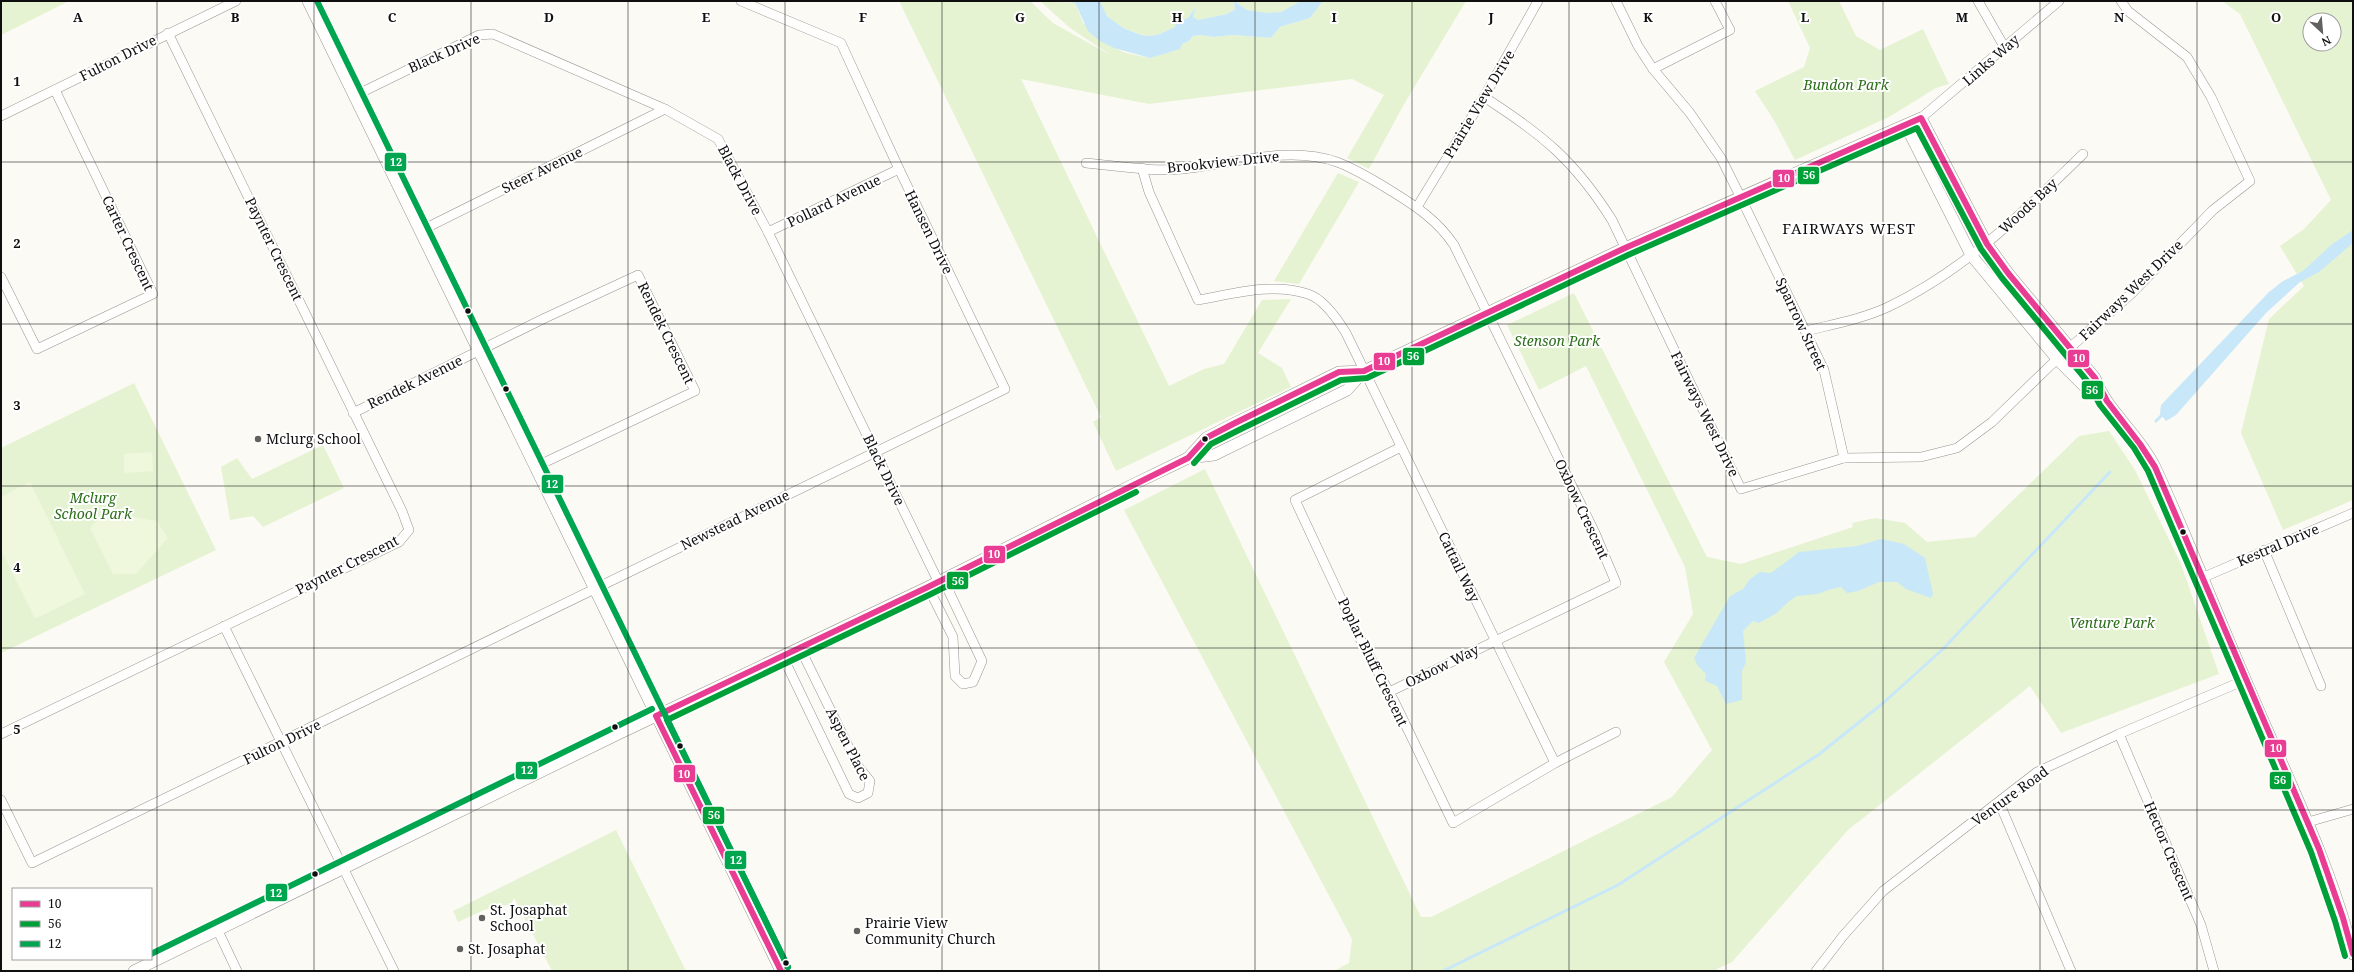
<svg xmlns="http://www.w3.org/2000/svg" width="2354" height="972" viewBox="0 0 2354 972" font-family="'Noto Serif',serif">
<rect width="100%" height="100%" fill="#fcfaf4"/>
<g fill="#e5f3d2" fill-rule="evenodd">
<path d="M 1,1 L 69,1 L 1,35 Z"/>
<path d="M 899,1 L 1030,1 L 1053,23 L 1112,56 L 1070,28 L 1040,1 L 1075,3 L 1083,23 L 1114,48 L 1126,53 L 1150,58 L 1189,41 L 1193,36 L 1201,35 L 1213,37 L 1233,35 L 1271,38 L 1280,27 L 1310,18 L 1323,1 L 1466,1 L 1403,106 L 1369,169 L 1347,158 L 1384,95 L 1352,79 L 1149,104 L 1021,79 L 1169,386 L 1204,369 L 1224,364 L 1262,300 L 1291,299 L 1258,353 L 1282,368 L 1291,387 L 1116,471 L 1093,422 L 1101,417 Z"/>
<path d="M 1100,1 L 1234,1 L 1235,9 L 1227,14 L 1198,20 L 1193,17 L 1196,7 L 1188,18 L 1175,27 L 1157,35 L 1145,36 L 1123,28 L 1107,16 Z"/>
<path d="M 1235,1 L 1301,1 C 1290,14 1263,16 1248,10 C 1243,9 1239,4 1235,1 Z"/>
<path d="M 1788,1 L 1839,1 L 1856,36 L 1880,50 L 1923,29 L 1949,84 L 1936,88 L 1889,117 L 1795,160 L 1775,122 L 1755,91 L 1804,67 L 1810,48 Z"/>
<path d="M 2222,1 L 2353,1 L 2353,500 L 2283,530 L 2241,433 L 2269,319 L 2304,286 L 2280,246 L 2304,229 L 2331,200 L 2240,14 ZM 2310,20 L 2334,20 L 2334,44 L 2310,44 Z"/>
<path d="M 1338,173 L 1359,182 L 1299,284 L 1274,281 Z"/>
<path d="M 1574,293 L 1707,557 L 1741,564 L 1853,527 L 1852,523 L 1875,518 L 1905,523 L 1927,542 L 1975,537 L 2079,436 L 2109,431 L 2135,470 L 2181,564 L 2219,674 L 2061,733 L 2030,686 L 1848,830 L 1732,962 L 1713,971 L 1334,971 L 1349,963 L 1352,939 L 1124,510 L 1205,469 L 1421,917 L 1431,917 L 1672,797 L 1712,750 L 1664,662 L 1693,614 L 1685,567 L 1586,366 L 1539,390 L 1507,325 Z"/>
<path d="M 134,383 L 216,550 L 1,653 L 1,448 Z"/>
<path d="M 323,445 L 344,488 L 263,527 L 253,516 L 230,520 L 221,467 L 237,458 L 252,479 Z"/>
<path d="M 616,830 L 686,971 L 552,971 L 514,898 L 511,904 L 484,910 L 458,922 L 453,911 Z"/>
</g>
<g fill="#eff7dc">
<path d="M 152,452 L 153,471 L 124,473 L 124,454 Z"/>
<path d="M 30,482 L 85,594 L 35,619 L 1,550 L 1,497 Z"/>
<path d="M 105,512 L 157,521 L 168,538 L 136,574 L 113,574 L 90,528 Z"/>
</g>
<g fill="#c8e8f9">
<path d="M 1061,1 L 1100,1 L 1107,16 L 1123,28 L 1136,33 L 1145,36 L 1157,35 L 1175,27 L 1176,23 L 1188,18 L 1196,7 L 1193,17 L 1198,20 L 1227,14 L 1235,9 L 1234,1 L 1247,10 L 1267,13 L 1281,12 L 1301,1 L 1323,1 L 1310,18 L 1280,27 L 1271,38 L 1233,35 L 1213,37 L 1201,35 L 1193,36 L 1189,41 L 1182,44 L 1180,49 L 1150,58 L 1114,48 L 1100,41 L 1088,31 L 1075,3 Z"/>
<path d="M 2353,230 L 2353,243 L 2319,272 L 2300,282 L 2266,313 L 2176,415 L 2166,421 L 2160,414 L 2161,405 L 2269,292 L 2283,281 L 2303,271 L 2331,245 Z"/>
<path d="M 1881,539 L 1904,544 L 1925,558 L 1933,594 L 1931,598 L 1906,589 L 1897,582 L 1879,582 L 1858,591 L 1847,593 L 1841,587 L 1828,590 L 1818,594 L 1797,596 L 1788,602 L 1777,613 L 1759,623 L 1753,621 L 1743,631 L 1746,662 L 1742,671 L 1742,700 L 1726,704 L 1717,686 L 1705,681 L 1706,674 L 1698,666 L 1694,658 L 1730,596 L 1743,589 L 1750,579 L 1760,572 L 1771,573 L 1799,552 L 1857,546 Z"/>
</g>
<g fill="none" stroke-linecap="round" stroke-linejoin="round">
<g stroke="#c8e8f9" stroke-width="3">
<path d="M 2156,421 L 2163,414"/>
<path d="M 1443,971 L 1618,885 L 1818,755 L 1882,704 L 1943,649 L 2110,472"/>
</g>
<defs>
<g id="minor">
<path d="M 1616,1 L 1638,46 L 1653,69 L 1690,113 L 1721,158 L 1740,196 L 1824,370 L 1844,458"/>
<path d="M 1978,1 L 2005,48"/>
<path d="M 1653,69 L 1730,30 L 1715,1"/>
<path d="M 354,96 L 479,35 L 493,34 L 665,109 L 718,139 L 768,232 L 938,581"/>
<path d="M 1484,97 C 1543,135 1574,160 1612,220 L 1741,489 L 1844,458 L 1921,457 L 1957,448 L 1992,422 L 2057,359 L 2131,294 L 2213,210 L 2250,181 L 2211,97 L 2187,57 L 2128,11 L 2121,1"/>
<path d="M 1,116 L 236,1"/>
<path d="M 1921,118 L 2059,1"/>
<path d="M 1086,163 C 1118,166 1151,172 1183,169 C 1232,164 1288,145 1337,162 C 1356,169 1375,181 1393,192 C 1417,207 1438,221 1454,245 L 1595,533 L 1616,583 L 1389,692"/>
<path d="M 1142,168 L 1149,192 L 1198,300 C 1233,294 1273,282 1308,294 C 1324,299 1338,320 1346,333 L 1555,763"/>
<path d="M 1417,207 L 1484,97 L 1538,1"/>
<path d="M 420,231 L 665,109"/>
<path d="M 768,232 L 899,169"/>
<path d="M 1,277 L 37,349 L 153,294 L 55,90"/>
<path d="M 1806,331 C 1834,324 1862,319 1888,307 C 1964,271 2024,212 2083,154"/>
<path d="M 353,413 L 545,318 L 638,275 L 695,391 L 535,467"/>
<path d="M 1401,447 L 1295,500 L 1357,633 L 1395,703 L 1453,823 L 1555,763 L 1616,732"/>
<path d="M 2264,550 L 2321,686"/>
<path d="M 2204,577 L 2353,513"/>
<path d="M 928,587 L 953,637 L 955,676 L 963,684 L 973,682 L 982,661 L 943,579"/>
<path d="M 224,626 L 394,971"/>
<path d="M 783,657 L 849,794 L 858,798 L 868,793 L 870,781 L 858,766 L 800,648"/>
<path d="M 1,734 L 399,542 L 409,530 L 402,511 L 168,33"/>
<path d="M 2119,734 L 2201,925 L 2214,971"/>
<path d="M 1,800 L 32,863 L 1005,389 L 899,169 L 841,43 L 741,1"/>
<path d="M 1999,802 L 2071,971"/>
<path d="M 2308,822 L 2353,809"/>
<path d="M 218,931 L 237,971"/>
<path d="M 1816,971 L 1843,936 L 1883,891 L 2037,772 L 2119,734 L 2245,680"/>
</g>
<g id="tertiary">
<path d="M 308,1 L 781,971"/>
<path d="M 1906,126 L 1971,255 L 2057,359 L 2084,386 L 2100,394"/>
<path d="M 1188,458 L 1206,438 L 1235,423 L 1339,372 L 1364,371 L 1625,248 L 1921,118 L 1987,244 L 2008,273 L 2095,378 C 2106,410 2139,434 2155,467 C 2188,538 2215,610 2246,681 C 2284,772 2329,858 2353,954"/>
<path d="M 134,971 L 618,734 L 928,587 L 1132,485 L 1188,458 L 1214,455 L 1347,390 L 1364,371"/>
</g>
</defs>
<use href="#minor" stroke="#969592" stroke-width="10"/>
<use href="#tertiary" stroke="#969592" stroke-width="12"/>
<use href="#minor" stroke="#fffefd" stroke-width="9"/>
<use href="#tertiary" stroke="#fffefd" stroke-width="11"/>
<defs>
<path id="bus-1" d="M 781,971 L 656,716 L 928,587 L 1188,458 L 1206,438 L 1235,423 L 1339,372 L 1364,371 L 1625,248 L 1921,118 L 1987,244 L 2008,273 L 2095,378 L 2107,401 L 2140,444 L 2155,467 L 2319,849 L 2343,918 L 2353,954"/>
<g id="bus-2">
<path d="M 1194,463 L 1211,444 L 1239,430 L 1341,380 L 1367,378 L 1628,255 L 1917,128 L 1981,249 L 2002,278 L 2088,382 L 2100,405 L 2134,448 L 2148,471 L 2311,852 L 2335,921 L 2345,956"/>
<path d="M 788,967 L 667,720 L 931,594 L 1136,492"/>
</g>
<g id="bus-3">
<path d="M 317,1 L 788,967"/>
<path d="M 151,954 L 652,709"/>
</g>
</defs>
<use href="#bus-1" stroke="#fff" stroke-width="9"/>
<use href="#bus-2" stroke="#fff" stroke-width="9"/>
<use href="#bus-3" stroke="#fff" stroke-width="9"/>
<use href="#bus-1" stroke="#e93d93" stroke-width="6"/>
<use href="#bus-2" stroke="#00a038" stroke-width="6"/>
<use href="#bus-3" stroke="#00a54f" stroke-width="6"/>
</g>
<path fill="none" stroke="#0f0f0f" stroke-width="1" stroke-opacity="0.55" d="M 157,1 L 157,971M 314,1 L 314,971M 471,1 L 471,971M 628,1 L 628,971M 785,1 L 785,971M 942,1 L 942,971M 1099,1 L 1099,971M 1255,1 L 1255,971M 1412,1 L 1412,971M 1569,1 L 1569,971M 1726,1 L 1726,971M 1883,1 L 1883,971M 2040,1 L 2040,971M 2197,1 L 2197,971M 1,162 L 2353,162M 1,324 L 2353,324M 1,486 L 2353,486M 1,648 L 2353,648M 1,810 L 2353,810"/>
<g fill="#0f0f0f" stroke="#fff" stroke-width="1.5">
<circle cx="468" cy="311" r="3.5"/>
<circle cx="506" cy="389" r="3.5"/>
<circle cx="1205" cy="439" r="3.5"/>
<circle cx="2183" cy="532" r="3.5"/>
<circle cx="615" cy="727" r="3.5"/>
<circle cx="680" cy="746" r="3.5"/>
<circle cx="315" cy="874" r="3.5"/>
<circle cx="786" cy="963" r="3.5"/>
</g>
<g fill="#62615f" stroke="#fff" stroke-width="1.5">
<circle cx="258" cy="439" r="4"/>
<circle cx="482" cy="918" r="4"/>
<circle cx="857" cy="931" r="4"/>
<circle cx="460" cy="949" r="4"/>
</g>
<g text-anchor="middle" stroke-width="4" stroke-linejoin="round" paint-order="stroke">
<g font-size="14" fill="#0f0f0f" stroke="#fff">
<text transform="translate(444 53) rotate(-24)" y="5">Black Drive</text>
<text transform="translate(118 58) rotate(-27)" y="5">Fulton Drive</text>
<text transform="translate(1991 60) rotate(-41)" y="5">Links Way</text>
<text transform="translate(1479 104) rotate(-59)" y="5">Prairie View Drive</text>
<text transform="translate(1223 162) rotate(-6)" y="5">Brookview Drive</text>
<text transform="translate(542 170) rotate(-26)" y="5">Steer Avenue</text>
<text transform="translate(740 180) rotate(62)" y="5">Black Drive</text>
<text transform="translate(834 201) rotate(-26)" y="5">Pollard Avenue</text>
<text transform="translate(2028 206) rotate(-43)" y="5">Woods Bay</text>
<text transform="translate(929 232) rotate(64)" y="5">Hansen Drive</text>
<text transform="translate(128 243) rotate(65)" y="5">Carter Crescent</text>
<text transform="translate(274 249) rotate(64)" y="5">Paynter Crescent</text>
<text transform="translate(2131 290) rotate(-44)" y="5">Fairways West Drive</text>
<text transform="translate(1801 324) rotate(65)" y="5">Sparrow Street</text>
<text transform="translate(666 333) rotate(64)" y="5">Rendek Crescent</text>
<text transform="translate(415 382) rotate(-26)" y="5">Rendek Avenue</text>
<text transform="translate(1705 414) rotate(64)" y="5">Fairways West Drive</text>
<text transform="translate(884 470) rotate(64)" y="5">Black Drive</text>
<text transform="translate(1582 509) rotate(65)" y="5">Oxbow Crescent</text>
<text transform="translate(735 520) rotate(-26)" y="5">Newstead Avenue</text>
<text transform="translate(2278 545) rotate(-23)" y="5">Kestral Drive</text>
<text transform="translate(347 565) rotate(-27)" y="5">Paynter Crescent</text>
<text transform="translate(1459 567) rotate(64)" y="5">Cattail Way</text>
<text transform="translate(1373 662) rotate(64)" y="5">Poplar Bluff Crescent</text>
<text transform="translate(1442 666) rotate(-26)" y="5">Oxbow Way</text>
<text transform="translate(282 742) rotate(-26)" y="5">Fulton Drive</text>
<text transform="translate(848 744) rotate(63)" y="5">Aspen Place</text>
<text transform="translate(2010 796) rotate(-36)" y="5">Venture Road</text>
<text transform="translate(2169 851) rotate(67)" y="5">Hector Crescent</text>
</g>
<g font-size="14" font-style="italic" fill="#2b6e19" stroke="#fff">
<text x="1846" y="90">Bundon Park</text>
<text x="1557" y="346">Stenson Park</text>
<text x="93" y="503">Mclurg<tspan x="93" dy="16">School Park</tspan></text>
<text x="2112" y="628">Venture Park</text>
</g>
<g font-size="14" fill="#0f0f0f" stroke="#fff" text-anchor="start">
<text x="266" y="444">Mclurg School</text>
<text x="490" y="915">St. Josaphat<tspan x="490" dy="16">School</tspan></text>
<text x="865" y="928">Prairie View<tspan x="865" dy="16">Community Church</tspan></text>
<text x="468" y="954">St. Josaphat</text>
</g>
<g font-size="15" letter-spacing="1" fill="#0f0f0f" stroke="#fff">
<text x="1849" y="234">FAIRWAYS WEST</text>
</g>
</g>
<g font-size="13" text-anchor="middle" font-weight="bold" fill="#0f0f0f" stroke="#fff" stroke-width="4" stroke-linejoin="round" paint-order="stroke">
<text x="78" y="22">A</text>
<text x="235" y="22">B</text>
<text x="392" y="22">C</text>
<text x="549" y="22">D</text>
<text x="706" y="22">E</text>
<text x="863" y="22">F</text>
<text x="1020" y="22">G</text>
<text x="1177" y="22">H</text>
<text x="1334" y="22">I</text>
<text x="1491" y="22">J</text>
<text x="1648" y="22">K</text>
<text x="1805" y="22">L</text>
<text x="1962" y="22">M</text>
<text x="2119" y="22">N</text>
<text x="2276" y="22">O</text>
<text x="17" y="86">1</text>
<text x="17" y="248">2</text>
<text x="17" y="410">3</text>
<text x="17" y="572">4</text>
<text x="17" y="734">5</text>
</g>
<g stroke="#fff" stroke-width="1.5">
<rect x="384" y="152" width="23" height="20" rx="4" fill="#00a54f"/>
<rect x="1797" y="166" width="23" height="19" rx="4" fill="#00a038"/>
<rect x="1772" y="169" width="23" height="19" rx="4" fill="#e93d93"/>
<rect x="1402" y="347" width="23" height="19" rx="4" fill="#00a038"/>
<rect x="2067" y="349" width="23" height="19" rx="4" fill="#e93d93"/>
<rect x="1373" y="352" width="23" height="19" rx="4" fill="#e93d93"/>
<rect x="2081" y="380" width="23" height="20" rx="4" fill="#00a038"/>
<rect x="541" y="474" width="23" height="20" rx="4" fill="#00a54f"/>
<rect x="983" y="545" width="23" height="19" rx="4" fill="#e93d93"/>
<rect x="946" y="571" width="23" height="19" rx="4" fill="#00a038"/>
<rect x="2264" y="739" width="23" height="19" rx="4" fill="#e93d93"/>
<rect x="515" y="761" width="23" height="19" rx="4" fill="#00a54f"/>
<rect x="673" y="764" width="23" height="19" rx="4" fill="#e93d93"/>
<rect x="2269" y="771" width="23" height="19" rx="4" fill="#00a038"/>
<rect x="702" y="806" width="23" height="19" rx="4" fill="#00a038"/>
<rect x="724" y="850" width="23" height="20" rx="4" fill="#00a54f"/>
<rect x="265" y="883" width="23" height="19" rx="4" fill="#00a54f"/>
</g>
<g font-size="11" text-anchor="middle" font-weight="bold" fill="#fff">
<text x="396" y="166">12</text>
<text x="1809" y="179">56</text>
<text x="1784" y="182">10</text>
<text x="1413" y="360">56</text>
<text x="2079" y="362">10</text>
<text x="1384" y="365">10</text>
<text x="2092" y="394">56</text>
<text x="552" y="488">12</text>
<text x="994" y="558">10</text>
<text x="958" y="585">56</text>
<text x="2276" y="752">10</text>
<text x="527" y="774">12</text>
<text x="684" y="778">10</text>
<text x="2280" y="784">56</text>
<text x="714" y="819">56</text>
<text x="736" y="864">12</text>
<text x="276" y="897">12</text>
</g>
<rect width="2354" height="972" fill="none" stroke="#0f0f0f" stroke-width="4"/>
<rect x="12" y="888" width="140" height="72" fill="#ffffff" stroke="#9f9f9f"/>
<rect x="20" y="901" width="20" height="6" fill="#e93d93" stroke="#9f9f9f"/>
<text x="48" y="908" font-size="12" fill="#0f0f0f">10</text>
<rect x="20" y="921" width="20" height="6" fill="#00a038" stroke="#9f9f9f"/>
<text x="48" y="928" font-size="12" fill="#0f0f0f">56</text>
<rect x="20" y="941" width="20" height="6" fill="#00a54f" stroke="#9f9f9f"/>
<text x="48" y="948" font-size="12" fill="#0f0f0f">12</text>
<g transform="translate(2322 32) rotate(154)"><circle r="19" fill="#ffffff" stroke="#9f9f9f"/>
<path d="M0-3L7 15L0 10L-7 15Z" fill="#62615f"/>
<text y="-6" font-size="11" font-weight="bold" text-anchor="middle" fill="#0f0f0f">N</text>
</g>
</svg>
